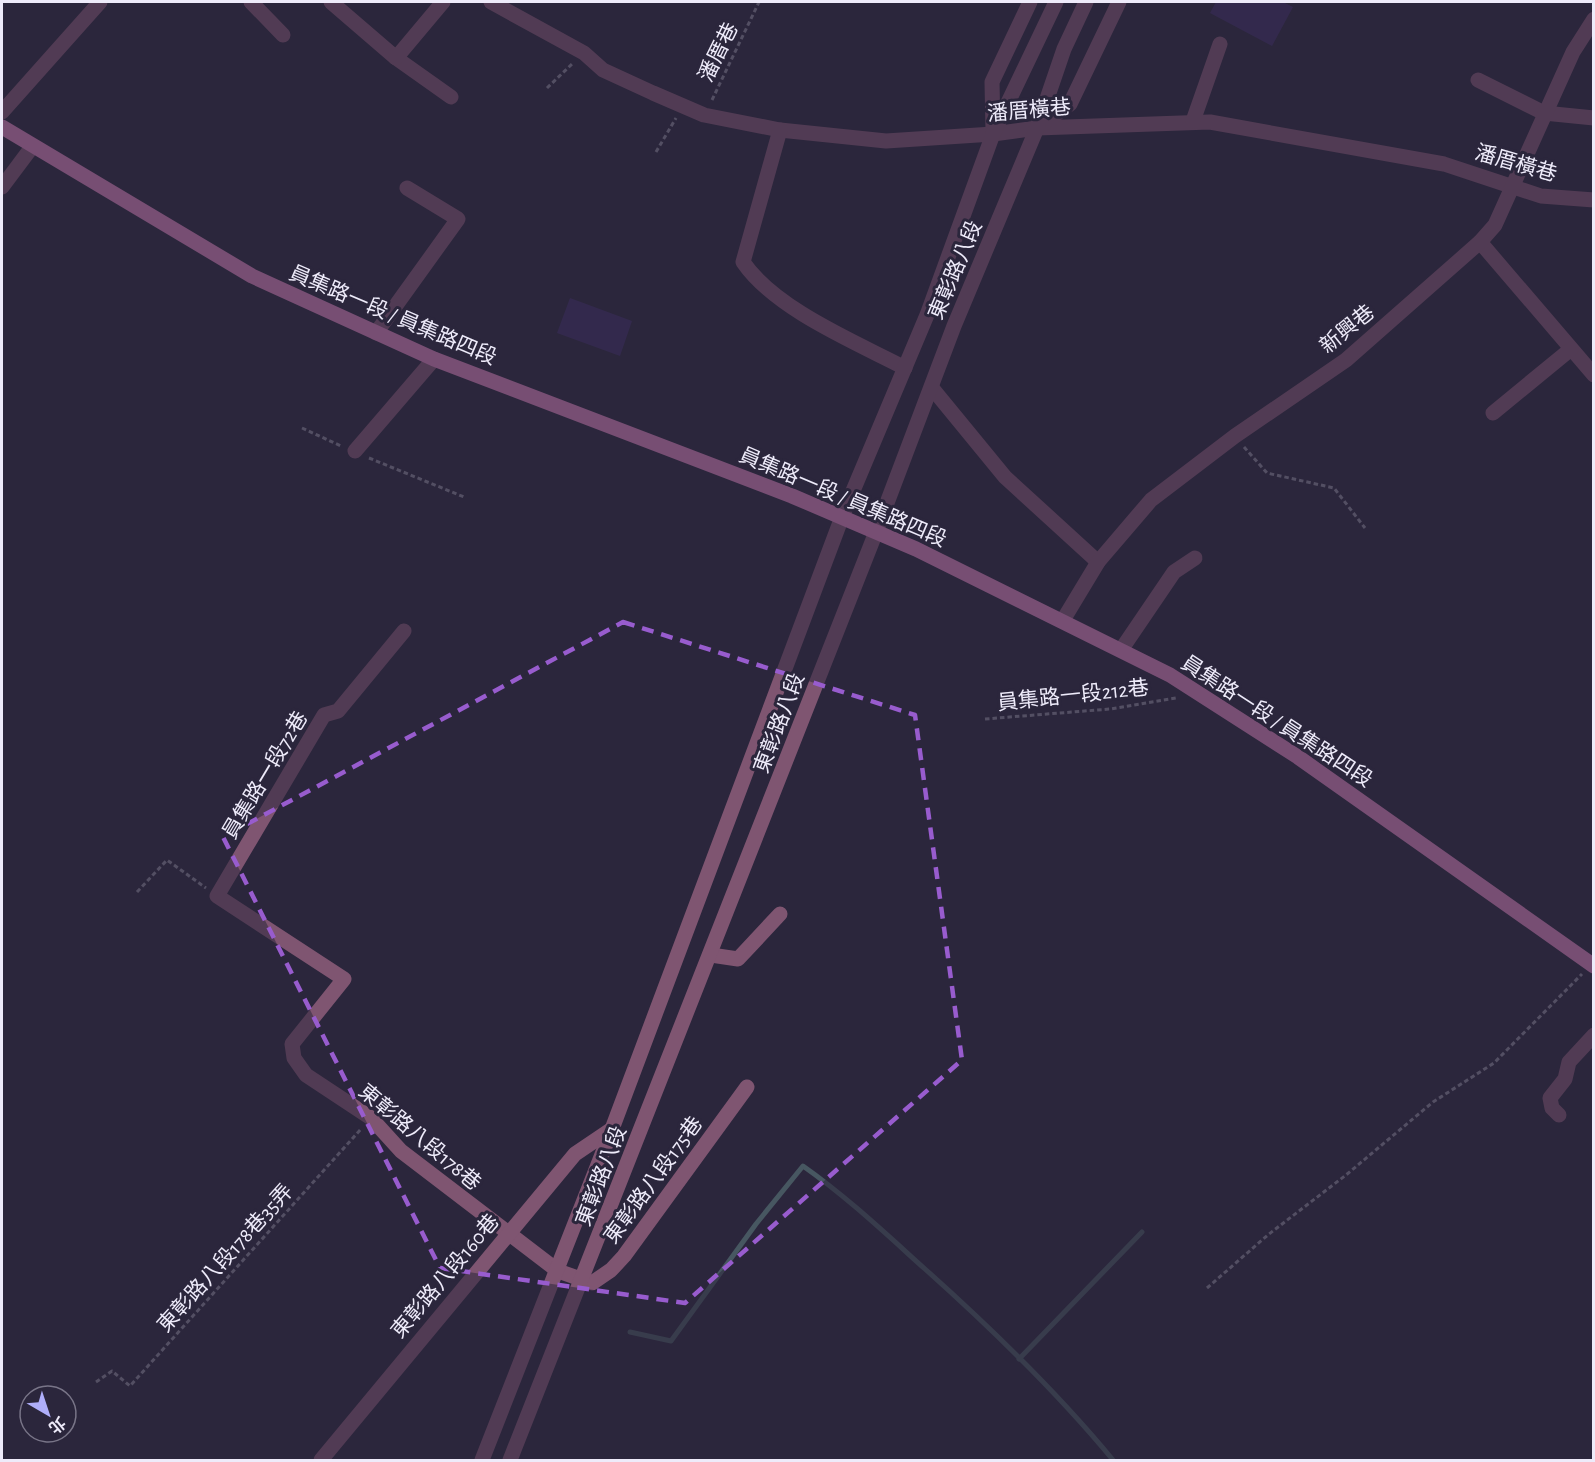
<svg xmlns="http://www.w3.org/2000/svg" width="1595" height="1462" viewBox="0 0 1595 1462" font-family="'Alegreya Sans','Noto Sans TC',sans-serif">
<rect width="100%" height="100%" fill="#2b263c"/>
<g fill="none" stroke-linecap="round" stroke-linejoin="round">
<g stroke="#475761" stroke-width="5">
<path d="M 630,1332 L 671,1341 L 756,1224 L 803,1166 C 847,1197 885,1233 925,1269 C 991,1328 1056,1391 1113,1460"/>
<path d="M 1019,1359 L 1142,1232"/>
</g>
</g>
<g fill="#3d2e63">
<path d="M 1216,2 L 1283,2 L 1293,7 L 1272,46 L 1210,13 Z"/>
<path d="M 570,298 L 632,321 L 620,356 L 557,333 Z"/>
</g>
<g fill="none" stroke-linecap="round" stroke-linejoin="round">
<g stroke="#848093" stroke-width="3" stroke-dasharray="4.5 3" stroke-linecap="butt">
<path d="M 547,88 L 572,64"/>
<path d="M 712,100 L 759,2"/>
<path d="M 656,152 L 676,118"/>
<path d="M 302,428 L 341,446"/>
<path d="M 1244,447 L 1267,473 L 1334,488 L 1365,528"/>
<path d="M 369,458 L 464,497"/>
<path d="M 985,719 L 1110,709 L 1176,698"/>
<path d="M 137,892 L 167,860 L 206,888"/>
<path d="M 1207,1288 L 1269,1234 L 1346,1175 L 1433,1102 L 1494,1063 L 1582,974"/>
<path d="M 96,1382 L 112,1371 L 130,1386 L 361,1129"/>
</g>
<g stroke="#7f5571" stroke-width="15">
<path d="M 251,2 L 283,35"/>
<path d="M 331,2 L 396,58 L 451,97"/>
<path d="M 491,2 L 584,53 L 603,70 L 653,93 L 704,115 L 780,130 L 886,141 L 993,134 L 1037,128 L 1210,122 L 1444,164 L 1541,196 L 1594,200"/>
<path d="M 396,58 L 443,2"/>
<path d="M 1478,80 L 1544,113 L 1594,118"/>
<path d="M 2,112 L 100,2"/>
<path d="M 1193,121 L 1220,44"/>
<path d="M 1037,128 L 1070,104 L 1119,2"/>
<path d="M 780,130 L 743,262 C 775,309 855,342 905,368"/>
<path d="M 993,131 L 992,82 L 1030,2"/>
<path d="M 2,187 L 32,147"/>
<path d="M 1480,242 L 1594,375"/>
<path d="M 376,333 L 458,219 L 407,188"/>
<path d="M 932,388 L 1005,477 L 1098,562"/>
<path d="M 1493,413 L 1571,349"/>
<path d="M 355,451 L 434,359"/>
<path d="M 1063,620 L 1098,562 L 1151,500 L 1235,436 L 1346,360 L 1480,242 L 1495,225 L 1573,52 L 1594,19"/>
<path d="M 404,631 L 338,711 L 324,715 L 217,896 L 344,979 L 292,1044 L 294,1058 L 306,1075 L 371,1118 L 401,1151 L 558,1271 L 592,1283 L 611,1270 L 624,1256 L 747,1087"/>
<path d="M 1121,650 L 1174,572 L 1195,558"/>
<path d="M 711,955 L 738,959 L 780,914"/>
<path d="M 1559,1115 L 1552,1108 L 1550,1098 L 1565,1079 L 1569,1062 L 1594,1035"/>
<path d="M 321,1460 L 575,1154 L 612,1129"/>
<path d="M 482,1460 L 612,1129 L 842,517 L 927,315 L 993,134 L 1056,2"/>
<path d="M 510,1460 L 876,532 L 954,326 L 1037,128 L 1064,49 L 1086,2"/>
</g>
<path stroke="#d37eb7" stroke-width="15" d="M 2,127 L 252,276 L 434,359 L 792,496 L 916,549 L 1170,675 L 1298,757 L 1594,966"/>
</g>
<path d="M0 0H1595V1462H0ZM 623,622 L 915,715 L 962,1060 L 685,1303 L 440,1268 L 223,837 Z" fill="#2b263c" fill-opacity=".55" fill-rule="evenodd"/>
<path fill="none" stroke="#985cce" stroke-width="4.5" stroke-dasharray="12 8" stroke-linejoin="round" d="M 623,622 L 915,715 L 962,1060 L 685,1303 L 440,1268 L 223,837 Z"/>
<g text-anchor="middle" stroke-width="6" stroke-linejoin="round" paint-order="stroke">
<g font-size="21" fill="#eeebfa" stroke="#2b263c">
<text transform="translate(718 52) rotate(-64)" y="7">潘厝巷</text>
<text transform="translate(1029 110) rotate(-5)" y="7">潘厝橫巷</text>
<text transform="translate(1516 163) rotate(16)" y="7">潘厝橫巷</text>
<text transform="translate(955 270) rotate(-67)" y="7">東彰路八段</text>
<text transform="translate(393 315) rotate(23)" y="7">員集路一段 / 員集路四段</text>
<text transform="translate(1347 329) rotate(-39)" y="7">新興巷</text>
<text transform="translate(843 497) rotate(23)" y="7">員集路一段 / 員集路四段</text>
<text transform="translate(1073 695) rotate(-6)" y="7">員集路一段212巷</text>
<text transform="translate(1277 721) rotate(33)" y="7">員集路一段 / 員集路四段</text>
<text transform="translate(779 723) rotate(-69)" y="7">東彰路八段</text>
<text transform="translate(265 775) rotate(-59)" y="7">員集路一段72巷</text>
<text transform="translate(420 1137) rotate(40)" y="7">東彰路八段178巷</text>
<text transform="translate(601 1176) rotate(-69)" y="7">東彰路八段</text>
<text transform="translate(653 1180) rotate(-54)" y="7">東彰路八段175巷</text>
<text transform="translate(225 1258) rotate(-48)" y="7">東彰路八段178巷35弄</text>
<text transform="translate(445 1276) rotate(-50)" y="7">東彰路八段160巷</text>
</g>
</g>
<rect width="1595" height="1462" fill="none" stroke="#eeebfa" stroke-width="6"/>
<g transform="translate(48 1414) rotate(141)"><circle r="28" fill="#2b263c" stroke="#797588" stroke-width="1.5"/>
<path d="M0-4.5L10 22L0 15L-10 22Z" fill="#afaefa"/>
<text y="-9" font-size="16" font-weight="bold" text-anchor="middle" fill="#eeebfa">北</text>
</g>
</svg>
